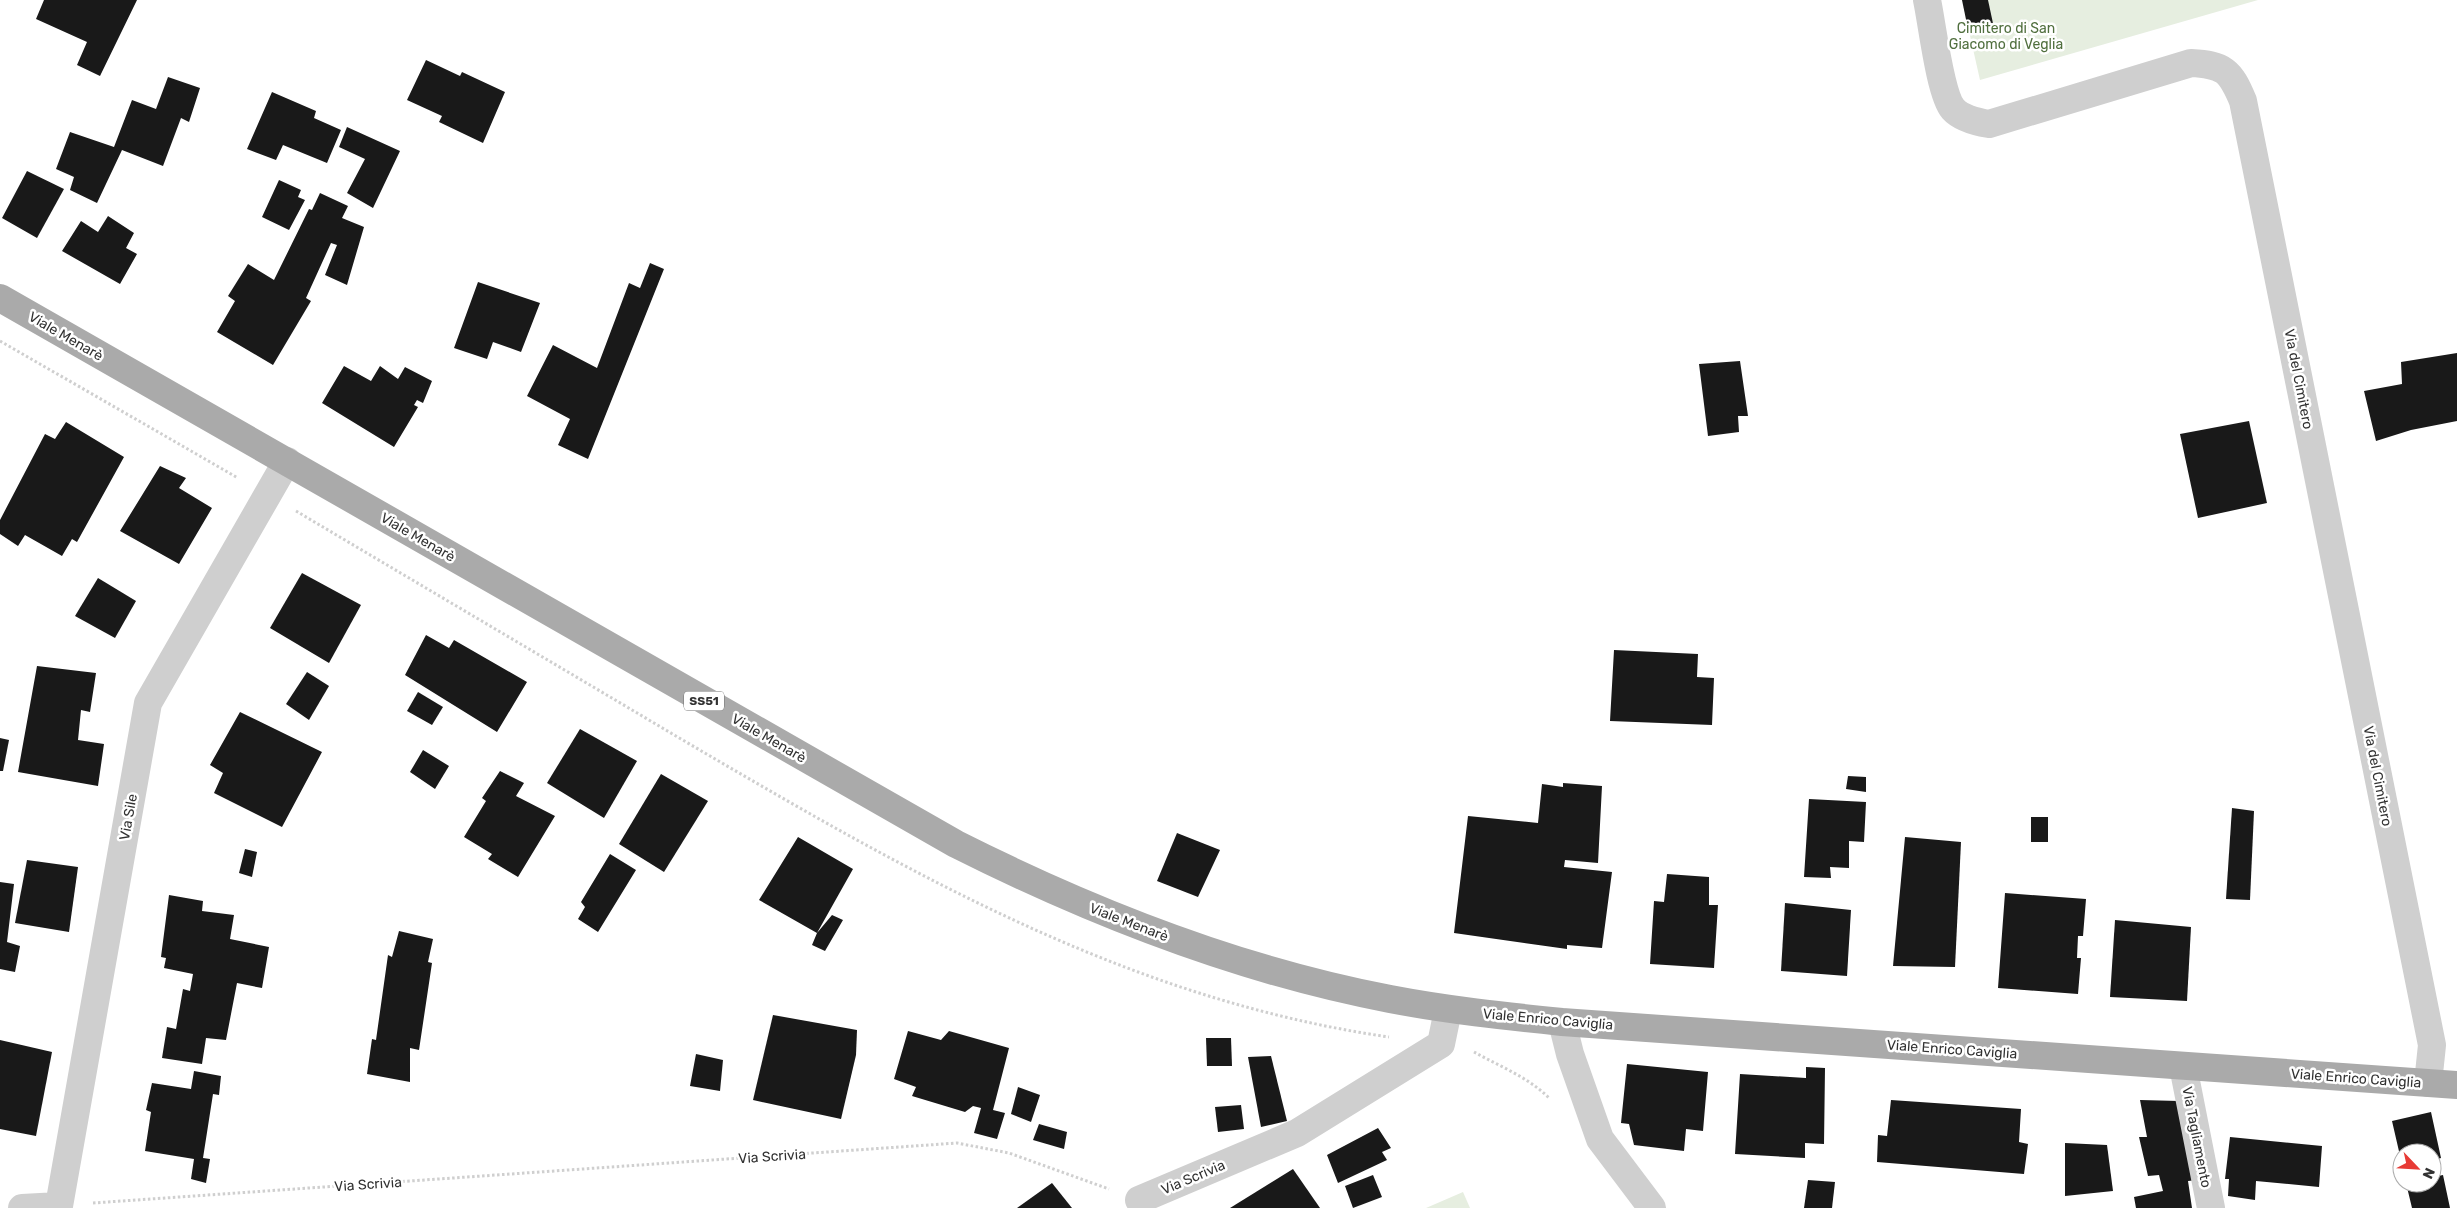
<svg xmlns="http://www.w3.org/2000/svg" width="2457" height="1208" viewBox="0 0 2457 1208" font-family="Rubik,sans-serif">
<rect width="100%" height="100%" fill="#fff"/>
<g fill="#e6eee0">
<path d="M 1962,0 L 2258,0 L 1980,80 Z"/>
<path d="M 1463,1192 L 1470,1208 L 1426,1208 Z"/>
</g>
<g fill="#191919">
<path d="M 44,0 L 137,0 L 100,76 L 77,65 L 87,42 L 36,19 Z"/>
<path d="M 1962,0 L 1988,0 L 1994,28 L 1969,34 Z"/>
<path d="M 426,60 L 460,76 L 462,72 L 505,92 L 483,143 L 439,122 L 442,116 L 407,100 Z"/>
<path d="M 168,77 L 200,88 L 189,122 L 181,118 L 163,166 L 122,150 L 97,203 L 70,190 L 74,177 L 56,169 L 70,132 L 114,147 L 132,100 L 156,109 Z"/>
<path d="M 272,92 L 316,111 L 314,118 L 341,130 L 327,163 L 283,145 L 276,160 L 247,149 Z"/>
<path d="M 347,127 L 400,151 L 373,208 L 347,193 L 365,159 L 339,147 Z"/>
<path d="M 27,171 L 64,189 L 37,238 L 2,218 Z"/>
<path d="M 279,180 L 301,190 L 298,197 L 305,200 L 289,230 L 262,217 Z"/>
<path d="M 320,193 L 348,206 L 342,218 L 364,227 L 347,285 L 325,275 L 337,245 L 331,243 L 306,298 L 311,301 L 273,365 L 217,332 L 235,301 L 228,296 L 248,264 L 274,280 L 309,209 L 312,210 Z"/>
<path d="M 108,216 L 134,233 L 126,248 L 137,254 L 120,284 L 62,251 L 81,221 L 98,232 Z"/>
<path d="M 650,263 L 664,269 L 588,459 L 558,445 L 570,419 L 527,396 L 553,345 L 597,368 L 629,283 L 640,288 Z"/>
<path d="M 478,282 L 540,303 L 521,352 L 493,342 L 487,359 L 454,348 Z"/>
<path d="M 2457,353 L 2457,421 L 2411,430 L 2376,441 L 2364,391 L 2402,384 L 2401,362 Z"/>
<path d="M 1740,361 L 1748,416 L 1738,416 L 1739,432 L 1708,436 L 1699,364 Z"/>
<path d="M 344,366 L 371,381 L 380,366 L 398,379 L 405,367 L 432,381 L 423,403 L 417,400 L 414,405 L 418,407 L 394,447 L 322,403 Z"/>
<path d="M 2249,421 L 2267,503 L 2198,518 L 2180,434 Z"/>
<path d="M 66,422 L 124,457 L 77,542 L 72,539 L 62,556 L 25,535 L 18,546 L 0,534 L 0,520 L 45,434 L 55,439 Z"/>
<path d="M 160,466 L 186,478 L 179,488 L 212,508 L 179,564 L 120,531 Z"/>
<path d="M 302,573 L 361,605 L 329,663 L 270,628 Z"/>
<path d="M 98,578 L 136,601 L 115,638 L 75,616 Z"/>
<path d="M 426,635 L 449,648 L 454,640 L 527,682 L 497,732 L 405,675 Z"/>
<path d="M 1614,650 L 1698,654 L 1697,677 L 1714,678 L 1712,725 L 1610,721 Z"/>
<path d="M 37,666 L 96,673 L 90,712 L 81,710 L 78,740 L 104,744 L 98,786 L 18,772 Z"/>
<path d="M 307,672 L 329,686 L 309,720 L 286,704 Z"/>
<path d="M 418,692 L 443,707 L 432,725 L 407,711 Z"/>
<path d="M 240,712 L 322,752 L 282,827 L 214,793 L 223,773 L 210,765 Z"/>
<path d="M 580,729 L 637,761 L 604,818 L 547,783 Z"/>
<path d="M 0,738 L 9,740 L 3,771 L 0,771 Z"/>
<path d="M 423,750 L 449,766 L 435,789 L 410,772 Z"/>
<path d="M 500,771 L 524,783 L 516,796 L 555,816 L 518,877 L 488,859 L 492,854 L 464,837 L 486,801 L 482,798 Z"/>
<path d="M 661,774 L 708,801 L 664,872 L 619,844 Z"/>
<path d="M 1848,776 L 1866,777 L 1866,792 L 1846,789 Z"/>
<path d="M 1563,783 L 1602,786 L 1598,863 L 1565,860 L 1564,867 L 1612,872 L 1602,948 L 1567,945 L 1567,949 L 1454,933 L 1468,816 L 1538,823 L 1542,784 L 1563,787 Z"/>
<path d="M 1809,799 L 1866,802 L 1864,842 L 1849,841 L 1849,868 L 1830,867 L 1831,878 L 1804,877 Z"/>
<path d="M 2232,808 L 2254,811 L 2250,900 L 2226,899 Z"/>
<rect x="2031" y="817" width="17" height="25"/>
<path d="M 1177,833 L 1220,850 L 1198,897 L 1157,881 Z"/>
<path d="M 798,837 L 853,869 L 817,933 L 832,915 L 843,920 L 825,951 L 812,945 L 817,933 L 759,900 Z"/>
<path d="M 1905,837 L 1961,842 L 1955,967 L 1893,966 Z"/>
<path d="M 245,849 L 257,852 L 252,877 L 239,873 Z"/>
<path d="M 610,854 L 636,870 L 598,932 L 578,919 L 585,907 L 581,902 Z"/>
<path d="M 27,860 L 78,867 L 69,932 L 15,923 Z"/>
<path d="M 1667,874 L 1709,877 L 1709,905 L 1718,905 L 1714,968 L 1650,964 L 1654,901 L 1664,902 Z"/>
<path d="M 0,882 L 14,884 L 7,942 L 20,946 L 15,972 L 0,969 Z"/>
<path d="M 2005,893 L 2086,899 L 2083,936 L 2078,936 L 2077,958 L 2081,958 L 2078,994 L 1998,988 Z"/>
<path d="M 169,895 L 203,901 L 202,911 L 234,915 L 230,939 L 269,947 L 262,988 L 237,983 L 226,1040 L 206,1038 L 202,1064 L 162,1058 L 167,1027 L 176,1029 L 183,989 L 190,991 L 193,974 L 164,968 L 166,958 L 161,957 Z"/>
<path d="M 1785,903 L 1851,910 L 1847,976 L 1781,971 Z"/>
<path d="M 2115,920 L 2191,927 L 2187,1001 L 2110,997 Z"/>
<path d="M 399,931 L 433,939 L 428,962 L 432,963 L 419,1050 L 410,1048 L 410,1082 L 367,1074 L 372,1039 L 376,1040 L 388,955 L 392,957 Z"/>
<path d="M 773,1015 L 857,1030 L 856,1055 L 841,1119 L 753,1100 Z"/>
<path d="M 908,1031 L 941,1040 L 949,1031 L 1009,1048 L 993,1110 L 1005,1113 L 997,1139 L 974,1133 L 981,1108 L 973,1106 L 965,1112 L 912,1096 L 916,1087 L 894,1079 Z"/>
<path d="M 1206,1038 L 1231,1038 L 1232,1066 L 1207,1066 Z"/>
<path d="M 0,1040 L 52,1052 L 36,1136 L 0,1129 Z"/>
<path d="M 696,1054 L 723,1060 L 720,1091 L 690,1086 Z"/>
<path d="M 1271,1056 L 1287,1121 L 1261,1127 L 1248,1057 Z"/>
<path d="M 1627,1064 L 1708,1072 L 1703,1131 L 1686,1129 L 1684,1151 L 1634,1145 L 1629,1124 L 1621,1123 Z"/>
<path d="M 1806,1067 L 1825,1068 L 1824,1144 L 1805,1143 L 1805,1158 L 1735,1154 L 1740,1074 L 1806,1078 Z"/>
<path d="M 194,1071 L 221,1076 L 219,1095 L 213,1094 L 203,1158 L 210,1159 L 206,1183 L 191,1179 L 194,1159 L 145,1151 L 151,1112 L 146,1110 L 152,1083 L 191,1089 Z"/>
<path d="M 1018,1087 L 1040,1095 L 1031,1122 L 1011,1114 Z"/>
<path d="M 1891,1100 L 2021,1109 L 2019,1142 L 2028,1144 L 2024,1174 L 1877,1162 L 1878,1135 L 1887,1136 Z"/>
<path d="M 2140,1100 L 2179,1101 L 2198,1180 L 2188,1181 L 2192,1208 L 2136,1208 L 2134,1197 L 2163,1191 L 2159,1175 L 2148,1176 L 2139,1137 L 2147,1137 Z"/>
<path d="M 1241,1105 L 1244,1129 L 1218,1132 L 1215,1107 Z"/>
<path d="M 2431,1112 L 2441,1158 L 2435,1160 L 2438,1176 L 2443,1175 L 2450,1208 L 2412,1208 L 2406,1183 L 2432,1183 L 2432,1153 L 2402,1153 L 2401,1160 L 2392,1121 Z"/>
<path d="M 1039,1124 L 1067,1132 L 1064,1149 L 1033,1140 Z"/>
<path d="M 1378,1128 L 1391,1148 L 1382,1152 L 1387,1160 L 1338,1183 L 1327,1155 Z"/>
<path d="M 2230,1137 L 2322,1146 L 2319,1187 L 2256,1181 L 2255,1200 L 2228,1196 L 2229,1179 L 2225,1179 Z"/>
<path d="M 2065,1143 L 2107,1145 L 2113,1191 L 2065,1196 Z"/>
<path d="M 1293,1169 L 1320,1208 L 1230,1208 Z"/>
<path d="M 1373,1175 L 1382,1197 L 1353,1208 L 1345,1186 Z"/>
<path d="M 1808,1180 L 1835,1182 L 1832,1208 L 1804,1208 Z"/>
<path d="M 1052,1183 L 1072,1208 L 1017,1208 Z"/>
</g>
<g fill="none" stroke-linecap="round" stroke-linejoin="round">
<g stroke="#cfcfcf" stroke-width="3" stroke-dasharray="2.5 2.5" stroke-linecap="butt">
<path d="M 0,341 L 238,478"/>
<path d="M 296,511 C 424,587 553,663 681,739 C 906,871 1126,999 1389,1037"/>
<path d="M 1474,1052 C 1499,1066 1528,1077 1549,1098"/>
<path d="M 93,1203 L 957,1143 L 1009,1153 L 1109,1189"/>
</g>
<g stroke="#cfcfcf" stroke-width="28">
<path d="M 1927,0 C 1932,23 1940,94 1953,109 C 1961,118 1977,122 1989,124 L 2191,63 C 2224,65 2230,70 2243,101 L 2432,1045 L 2428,1083"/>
<path d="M 1562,1022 L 1570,1054 L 1600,1139 L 1652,1208"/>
<path d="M 2183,1066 L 2211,1208"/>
<path d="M 1139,1200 L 1297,1133 L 1441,1044 L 1448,1010"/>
<path d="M 22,1208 L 59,1206 L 148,703 L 287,461"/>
</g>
<path stroke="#aaa" stroke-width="28" d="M 0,298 L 956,844 C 1093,913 1238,970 1390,999 C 1447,1010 1504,1016 1562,1022 L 2457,1085"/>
</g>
<g text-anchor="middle" stroke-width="5" stroke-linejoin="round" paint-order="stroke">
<rect fill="#fff" stroke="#707070" stroke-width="1" x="684" y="691.5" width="40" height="19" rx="4"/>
<g font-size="12" font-weight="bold" fill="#323232">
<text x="704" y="705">SS51</text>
</g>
<g font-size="14" fill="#506f3e" stroke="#fff">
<text x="2006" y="33">Cimitero di San<tspan x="2006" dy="16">Giacomo di Veglia</tspan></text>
</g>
<g font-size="14" fill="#323232" stroke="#fff">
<text transform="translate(66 336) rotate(30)" y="5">Viale Menarè</text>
<text transform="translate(2299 379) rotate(79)" y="5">Via del Cimitero</text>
<text transform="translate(418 537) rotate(30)" y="5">Viale Menarè</text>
<text transform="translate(769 738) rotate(30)" y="5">Viale Menarè</text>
<text transform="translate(2378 776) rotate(79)" y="5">Via del Cimitero</text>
<text transform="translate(128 817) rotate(-80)" y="5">Via Sile</text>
<text transform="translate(1129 922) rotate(21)" y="5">Viale Menarè</text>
<text transform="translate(1548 1019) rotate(5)" y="5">Viale Enrico Caviglia</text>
<text transform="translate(1952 1049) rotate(4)" y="5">Viale Enrico Caviglia</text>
<text transform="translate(2356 1078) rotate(4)" y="5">Viale Enrico Caviglia</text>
<text transform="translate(2197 1137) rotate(79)" y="5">Via Tagliamento</text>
<text transform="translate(772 1156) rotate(-4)" y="5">Via Scrivia</text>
<text transform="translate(1193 1177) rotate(-23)" y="5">Via Scrivia</text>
<text transform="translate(368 1184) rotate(-4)" y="5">Via Scrivia</text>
</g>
</g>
<g transform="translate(2417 1168) rotate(115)"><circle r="24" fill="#ffffff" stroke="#adadad"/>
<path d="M0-4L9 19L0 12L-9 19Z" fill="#e73a35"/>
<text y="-8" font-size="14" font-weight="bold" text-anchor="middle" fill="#323232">N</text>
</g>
</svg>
